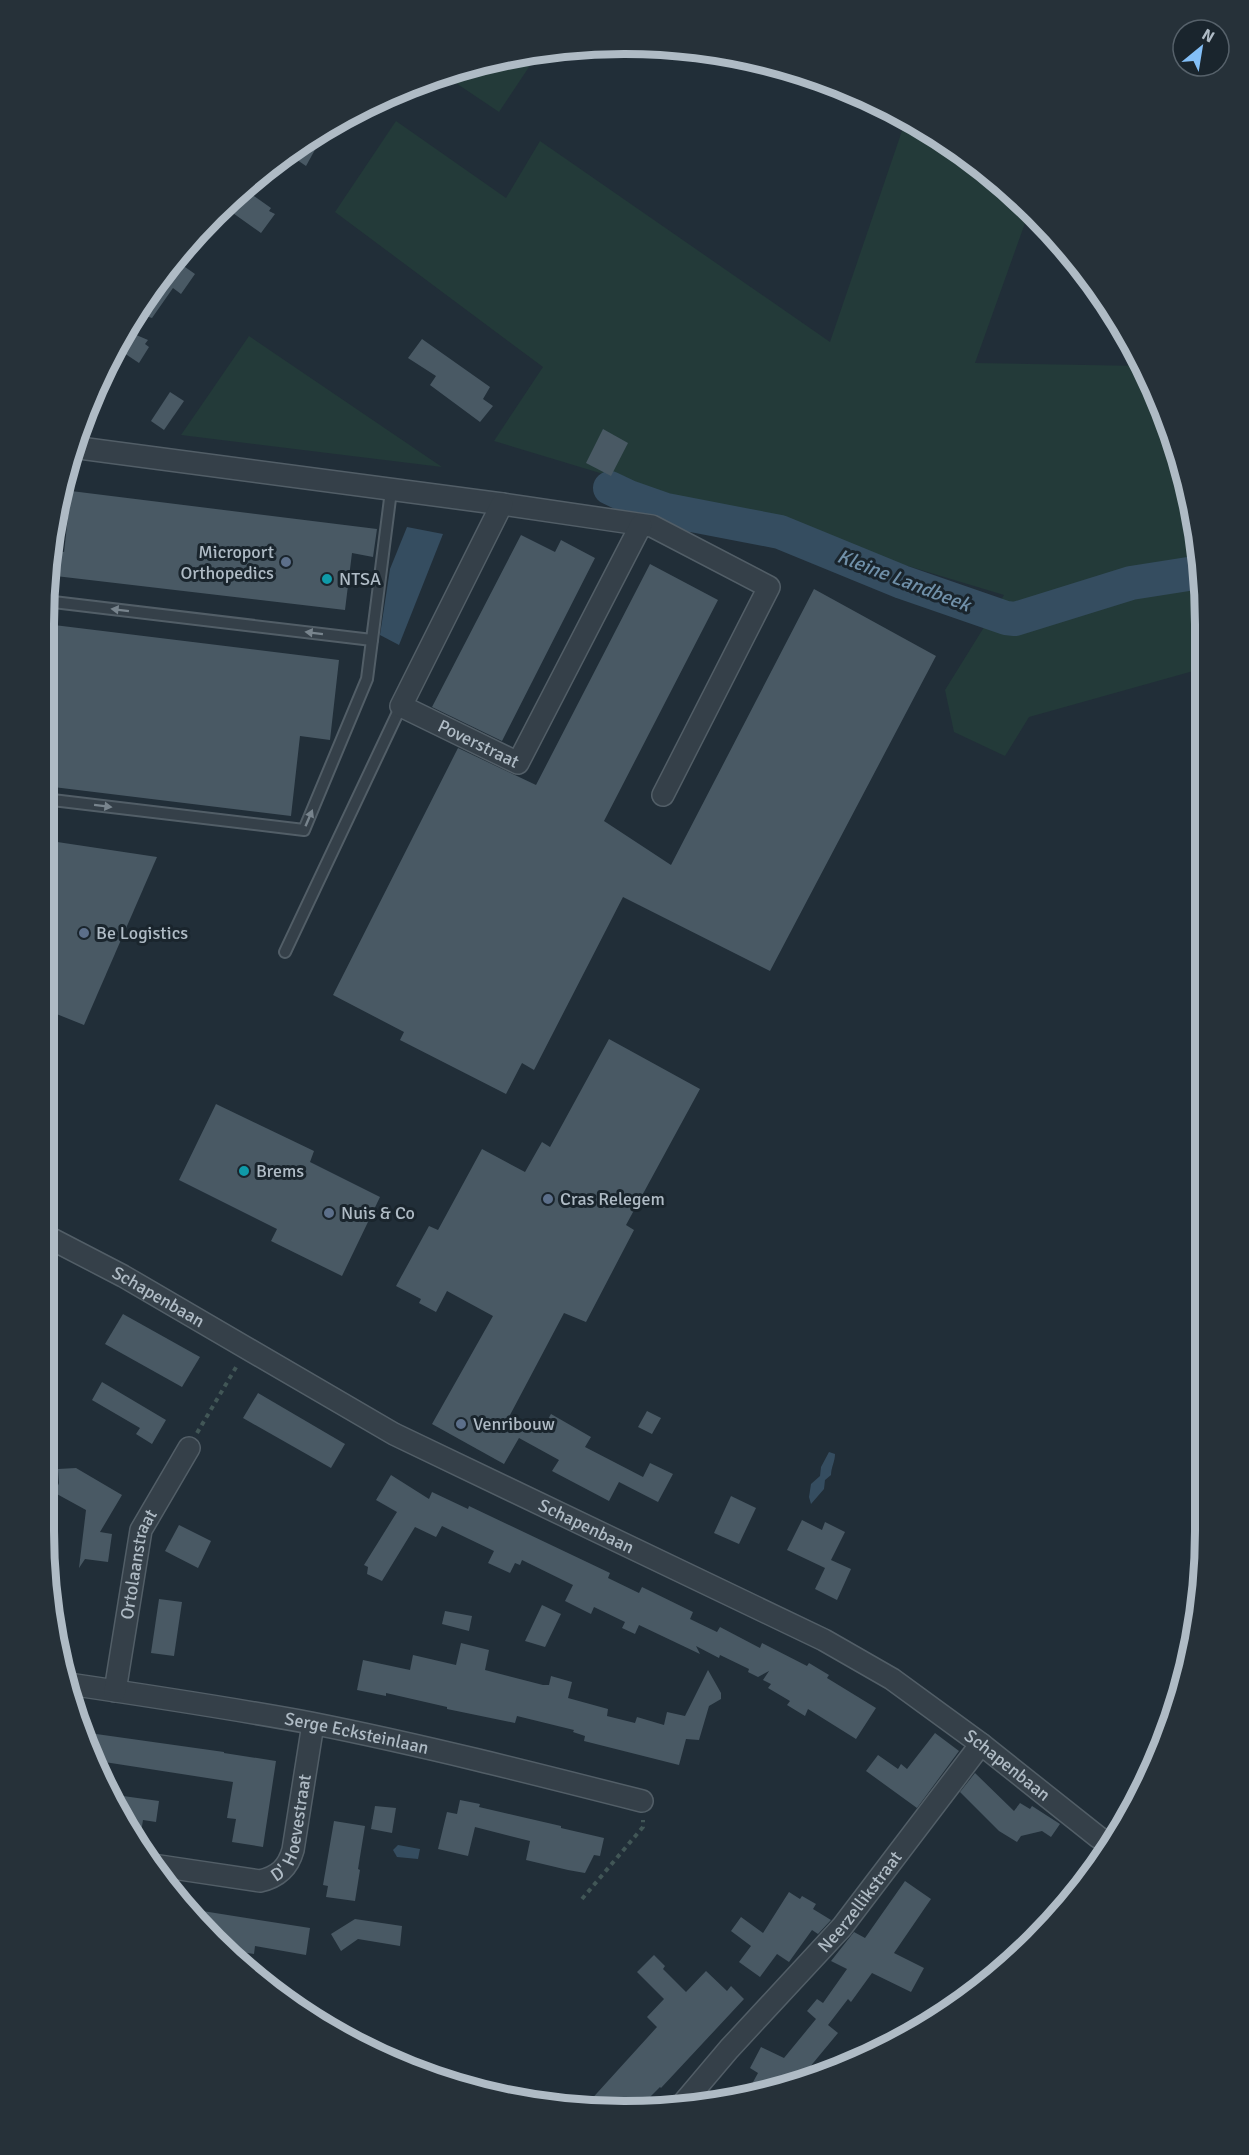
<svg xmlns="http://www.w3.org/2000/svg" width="1249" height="2155" viewBox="0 0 1249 2155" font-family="Signika,sans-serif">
<rect width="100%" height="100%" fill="#212e38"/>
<g fill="#233a39">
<path d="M 539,52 L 499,112 L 444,75 L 511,55 Z"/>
<path d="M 906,119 L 947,141 L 1030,209 L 975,363 L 1142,366 L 1175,438 L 1204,586 L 1204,668 L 1029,717 L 1005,756 L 954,732 L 945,690 L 1004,595 L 494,441 L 543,367 L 335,212 L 396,121 L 506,198 L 540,141 L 830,342 Z"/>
<path d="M 249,336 L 442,467 L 181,435 Z"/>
</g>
<g fill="#354d60">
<path d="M 407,527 L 443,534 L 399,645 L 380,635 L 390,569 Z"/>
<path d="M 829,1452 L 835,1454 C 835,1462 831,1467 831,1475 L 825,1480 L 824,1489 L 811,1504 L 809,1497 L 811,1484 L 820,1476 L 821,1467 Z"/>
<path d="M 398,1845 L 420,1849 L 418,1859 L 397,1857 L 393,1850 Z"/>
</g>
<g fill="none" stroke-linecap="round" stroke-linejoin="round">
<path stroke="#354d60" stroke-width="34" d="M 610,488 L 629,497 L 666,510 L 780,532 L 902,582 L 1006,618 L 1015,619 L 1131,583 L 1201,572"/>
</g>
<g fill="#495964">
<path d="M 327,128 L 306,166 L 287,153 L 301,142 Z"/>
<path d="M 244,189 L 271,208 L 269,211 L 275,214 L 261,233 L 223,206 Z"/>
<path d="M 175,260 L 195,274 L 181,294 L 173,288 L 152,318 L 136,313 L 141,302 Z"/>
<path d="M 127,331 L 148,340 L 145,344 L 149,347 L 139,363 L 118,349 Z"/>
<path d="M 422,339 L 490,387 L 483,399 L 493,406 L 480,422 L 430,385 L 436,376 L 408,358 Z"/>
<path d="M 170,392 L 184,401 L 164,430 L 151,421 Z"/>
<path d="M 603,429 L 628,443 L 611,476 L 586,463 Z"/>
<path d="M 71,491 L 377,529 L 373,557 L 352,553 L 345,610 L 47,575 L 52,550 L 64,552 Z"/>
<path d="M 521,535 L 555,552 L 561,540 L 595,558 L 502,741 L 432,707 Z"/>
<path d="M 650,564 L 718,600 L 604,821 L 671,865 L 814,589 L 936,656 L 770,971 L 623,897 L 534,1070 L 522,1063 L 506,1094 L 400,1040 L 404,1032 L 333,995 L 458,748 L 536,785 Z"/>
<path d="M 54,625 L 339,660 L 330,740 L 300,736 L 291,816 L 45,786 L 45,703 Z"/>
<path d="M 44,840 L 157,857 L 84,1025 L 44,1009 Z"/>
<path d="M 609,1039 L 700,1089 L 626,1225 L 634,1230 L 586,1322 L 564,1313 L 510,1415 L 540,1433 L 551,1414 L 591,1437 L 585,1447 L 643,1477 L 650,1463 L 673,1474 L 658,1502 L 619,1482 L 609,1501 L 552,1471 L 559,1460 L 519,1438 L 504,1464 L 432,1424 L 493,1316 L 447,1291 L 436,1312 L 419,1303 L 421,1299 L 396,1286 L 429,1226 L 438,1230 L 482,1149 L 525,1172 L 542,1142 L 550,1147 Z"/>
<path d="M 216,1104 L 314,1151 L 310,1162 L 380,1197 L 342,1276 L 271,1241 L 277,1229 L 179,1180 Z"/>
<path d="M 123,1314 L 200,1357 L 182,1387 L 105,1344 Z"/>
<path d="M 102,1382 L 166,1420 L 152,1444 L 136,1434 L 140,1428 L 92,1400 Z"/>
<path d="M 258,1393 L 345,1444 L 331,1468 L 243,1418 Z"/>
<path d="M 647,1411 L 661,1418 L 652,1434 L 638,1427 Z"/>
<path d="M 76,1468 L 122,1495 L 100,1532 L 112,1534 L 108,1562 L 85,1559 L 79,1568 L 86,1510 L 55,1493 L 59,1483 L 58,1469 Z"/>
<path d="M 391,1475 L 429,1499 L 432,1492 L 468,1509 L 469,1506 L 610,1573 L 608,1578 L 639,1593 L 642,1587 L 693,1612 L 690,1619 L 717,1632 L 720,1627 L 760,1648 L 762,1643 L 807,1666 L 809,1663 L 829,1675 L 827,1678 L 876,1708 L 856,1739 L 808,1709 L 805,1716 L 787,1705 L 790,1701 L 768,1688 L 771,1684 L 763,1680 L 769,1671 L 758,1677 L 748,1672 L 749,1669 L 720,1655 L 719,1658 L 696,1646 L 700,1654 L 639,1625 L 635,1634 L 622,1628 L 625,1622 L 594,1607 L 591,1614 L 565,1601 L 573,1585 L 522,1560 L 520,1565 L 515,1563 L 510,1573 L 488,1563 L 494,1551 L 442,1526 L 436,1537 L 415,1527 L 382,1581 L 367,1574 L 368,1567 L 364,1565 L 397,1512 L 376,1500 Z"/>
<path d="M 731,1496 L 756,1508 L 739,1544 L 714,1533 Z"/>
<path d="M 802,1520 L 822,1530 L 825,1522 L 845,1532 L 831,1560 L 851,1569 L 837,1600 L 815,1589 L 825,1568 L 787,1550 Z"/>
<path d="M 179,1525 L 211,1541 L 198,1568 L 165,1551 Z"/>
<path d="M 159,1599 L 182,1602 L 174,1656 L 151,1653 Z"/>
<path d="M 542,1605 L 561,1614 L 545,1647 L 525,1641 Z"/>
<path d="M 445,1611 L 472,1616 L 469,1631 L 442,1624 Z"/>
<path d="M 461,1643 L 489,1650 L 485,1670 L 543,1685 L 549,1685 L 551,1676 L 572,1682 L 568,1698 L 608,1709 L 607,1716 L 635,1723 L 637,1717 L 664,1725 L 667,1712 L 685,1716 L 708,1670 L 721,1693 L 721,1699 L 709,1706 L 699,1740 L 686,1739 L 679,1765 L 584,1741 L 585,1736 L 573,1732 L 574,1730 L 517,1716 L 515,1723 L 447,1709 L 447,1707 L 386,1693 L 386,1696 L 357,1690 L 363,1660 L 410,1670 L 413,1655 L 456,1665 Z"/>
<path d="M 82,1732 L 224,1752 L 224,1753 L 276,1761 L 263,1847 L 232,1842 L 236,1819 L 227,1818 L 233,1782 L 98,1761 Z"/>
<path d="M 935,1733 L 959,1751 L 917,1808 L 866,1771 L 878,1755 L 898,1769 L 901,1764 L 907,1769 Z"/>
<path d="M 975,1773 L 1014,1811 L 1020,1803 L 1030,1809 L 1032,1806 L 1060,1824 L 1051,1837 L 1042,1831 L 1021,1836 L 1017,1842 L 999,1831 L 960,1792 Z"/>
<path d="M 123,1796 L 159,1801 L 156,1822 L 143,1820 L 140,1839 L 122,1806 Z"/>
<path d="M 460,1800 L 480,1804 L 479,1807 L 561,1826 L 561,1828 L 604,1838 L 600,1856 L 594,1855 L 585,1873 L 568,1870 L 526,1860 L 530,1841 L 475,1827 L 468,1856 L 438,1849 L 447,1812 L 457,1814 Z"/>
<path d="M 375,1806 L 396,1808 L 392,1833 L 371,1829 Z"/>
<path d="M 334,1821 L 365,1826 L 358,1869 L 360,1870 L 355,1901 L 326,1897 L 328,1886 L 323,1885 Z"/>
<path d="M 905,1881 L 931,1899 L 894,1953 L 924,1968 L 911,1992 L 872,1973 L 851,2002 L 848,1999 L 828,2025 L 838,2033 L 809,2068 L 821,2075 L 812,2081 L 747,2093 L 758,2073 L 750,2068 L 761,2047 L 784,2058 L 816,2019 L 807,2011 L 817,1999 L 823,2003 L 847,1969 L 831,1961 L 854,1932 L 865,1938 Z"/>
<path d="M 789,1892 L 800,1899 L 802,1896 L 816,1904 L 813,1909 L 831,1920 L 818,1934 L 812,1930 L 789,1962 L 777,1954 L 760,1977 L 739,1962 L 751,1946 L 731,1931 L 741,1917 L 763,1933 Z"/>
<path d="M 190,1909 L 310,1928 L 306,1955 L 255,1946 L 254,1954 L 235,1951 Z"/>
<path d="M 355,1919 L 402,1926 L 400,1946 L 358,1939 L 341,1951 L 331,1934 Z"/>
<path d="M 654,1955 L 665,1966 L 663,1969 L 686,1992 L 706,1971 L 727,1991 L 731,1986 L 744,1999 L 661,2088 L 660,2087 L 639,2108 L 588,2103 L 657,2027 L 647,2017 L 664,1999 L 637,1972 Z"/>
</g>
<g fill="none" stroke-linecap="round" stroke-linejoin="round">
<defs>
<g id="service">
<path d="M 45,601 L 372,640"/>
<path d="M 44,799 L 304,830 L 367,679 L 391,491"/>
<path d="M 285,952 L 401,706"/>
</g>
<g id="minor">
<path d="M 72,447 L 502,504 L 652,526 L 769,587 L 663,795"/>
<path id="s1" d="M 502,504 L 401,706 L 518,763 L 641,525"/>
<path id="s2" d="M 44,1235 L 123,1276 L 394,1434 L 824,1640 L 892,1679 L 981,1744 L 1098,1837 L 1112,1845"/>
<path id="s3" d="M 69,1684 C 150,1696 230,1708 311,1723 C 422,1745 532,1773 642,1801"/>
<path id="s4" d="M 115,1691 L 141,1530 L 189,1448"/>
<path id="s5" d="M 153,1865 L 260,1881 C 278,1877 288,1868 293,1850 L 313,1724"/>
<path id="s6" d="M 680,2107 L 729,2049 L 842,1927 L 981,1744"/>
</g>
</defs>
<use href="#service" stroke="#525e67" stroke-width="14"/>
<use href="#minor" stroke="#525e67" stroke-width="24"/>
<g stroke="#415656" stroke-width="4" stroke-dasharray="4.5 4.5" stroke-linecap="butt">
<path d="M 197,1433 L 238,1364"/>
<path d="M 582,1899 L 643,1827 L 643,1820"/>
</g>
<use href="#service" stroke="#354049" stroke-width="10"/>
<use href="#minor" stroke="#354049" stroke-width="21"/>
</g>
<defs><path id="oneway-solid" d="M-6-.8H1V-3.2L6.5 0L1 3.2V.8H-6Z" transform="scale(1.5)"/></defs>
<g fill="#78848d">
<use href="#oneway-solid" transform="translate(120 610) rotate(-173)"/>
<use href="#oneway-solid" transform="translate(314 633) rotate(-173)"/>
<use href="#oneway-solid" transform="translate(103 806) rotate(7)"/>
<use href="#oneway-solid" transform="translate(309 818) rotate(-67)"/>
</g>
<g fill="#5c6f8a" stroke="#1a252d" stroke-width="2">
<circle cx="286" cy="562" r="6"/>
<circle cx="84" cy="933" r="6"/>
<circle cx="548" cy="1199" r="6"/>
<circle cx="329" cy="1213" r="6"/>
<circle cx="461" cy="1424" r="6"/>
</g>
<g fill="#0f9aa8" stroke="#1a252d" stroke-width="2">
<circle cx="327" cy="579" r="6"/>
<circle cx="244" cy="1171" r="6"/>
</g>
<g text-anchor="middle" stroke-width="6" stroke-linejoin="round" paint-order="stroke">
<g font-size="18" fill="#afbbc5" stroke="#1a252d" text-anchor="start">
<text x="274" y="558" text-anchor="end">Microport<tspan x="274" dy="21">Orthopedics</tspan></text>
<text x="339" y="585">NTSA</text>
<text x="96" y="939">Be Logistics</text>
<text x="256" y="1177">Brems</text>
<text x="560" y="1205">Cras Relegem</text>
<text x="341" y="1219">Nuis &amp; Co</text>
<text x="473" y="1430">Venribouw</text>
</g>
<g font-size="18" fill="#afbbc5" stroke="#1a252d">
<text dy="6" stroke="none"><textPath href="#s1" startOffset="312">Poverstraat</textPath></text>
<text dy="6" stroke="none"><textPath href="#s2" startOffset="130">Schapenbaan</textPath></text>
<text dy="6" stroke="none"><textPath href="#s2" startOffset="616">Schapenbaan</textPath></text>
<text dy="6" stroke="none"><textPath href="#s4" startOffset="129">Ortolaanstraat</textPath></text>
<text dy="6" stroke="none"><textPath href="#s3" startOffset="292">Serge Ecksteinlaan</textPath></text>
<text dy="6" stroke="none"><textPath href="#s2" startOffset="1102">Schapenbaan</textPath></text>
<text dy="6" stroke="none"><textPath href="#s5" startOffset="177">D' Hoevestraat</textPath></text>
<text dy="6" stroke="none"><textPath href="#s6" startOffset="273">Neerzellikstraat</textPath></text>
</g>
<g font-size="20" font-style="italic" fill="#7090a9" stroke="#1a252d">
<text transform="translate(904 580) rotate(21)" y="7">Kleine Landbeek</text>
</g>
</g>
<path d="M0 0H1249V2155H0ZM624 54H625A570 570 0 0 1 1195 624V1531A570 570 0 0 1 625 2101H624A570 570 0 0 1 54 1531V624A570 570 0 0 1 624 54Z" fill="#263139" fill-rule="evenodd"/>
<path fill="none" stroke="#afbbc5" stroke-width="8" d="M624 54H625A570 570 0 0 1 1195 624V1531A570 570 0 0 1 625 2101H624A570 570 0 0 1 54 1531V624A570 570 0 0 1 624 54Z"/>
<g transform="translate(1201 48) rotate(30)"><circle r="28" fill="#1a252d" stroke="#56616a" stroke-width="1.5"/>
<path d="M0-4.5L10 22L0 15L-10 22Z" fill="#83bff7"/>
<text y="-9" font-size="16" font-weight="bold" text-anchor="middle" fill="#afbbc5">N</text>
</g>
</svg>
